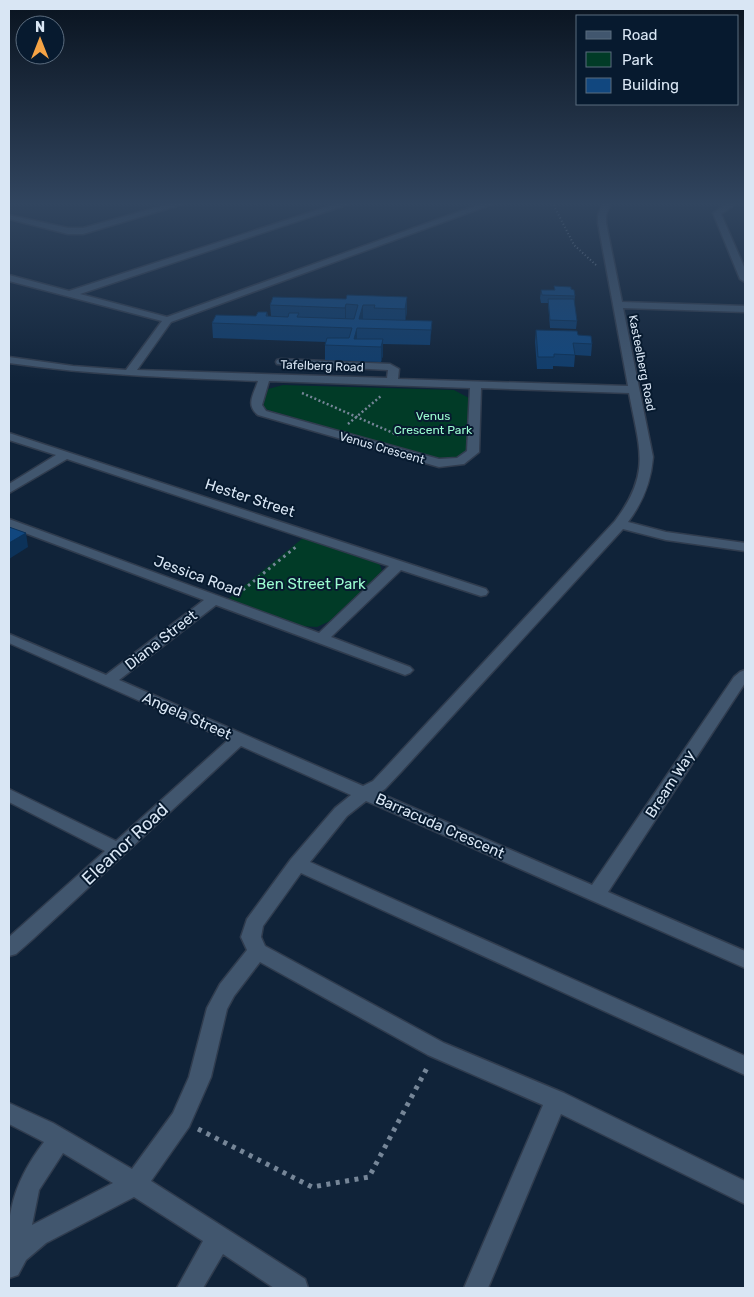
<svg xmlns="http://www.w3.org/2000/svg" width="754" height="1297" viewBox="0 0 754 1297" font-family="Rubik,sans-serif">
<rect width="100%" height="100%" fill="#102339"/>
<g fill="#013b27">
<path d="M 283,385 L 454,390 L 469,398 L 466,451 C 458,461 446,460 434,459 L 265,409 L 263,406 L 268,389 Z"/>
<path d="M 303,538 L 374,561 L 380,565 L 382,571 L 330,621 L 317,627 L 300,626 L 228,599 Z"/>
</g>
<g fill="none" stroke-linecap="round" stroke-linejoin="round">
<defs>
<g id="minor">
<path d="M 176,202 L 190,202 L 83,234 L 68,234 L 9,219 L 9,215 L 68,228 L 83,228 Z"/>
<path d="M 342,202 L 355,202 L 80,294 L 167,317 L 486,202 L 498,202 L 171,322 L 137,370 L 387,378 L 388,370 L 277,364 L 276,362 L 277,360 L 281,359 L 390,364 L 399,369 L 398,379 L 628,386 L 598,223 L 598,215 L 603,202 L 611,202 L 606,215 L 606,223 L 622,302 L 745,306 L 745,312 L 623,308 L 653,457 C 651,482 643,502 628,522 L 666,532 L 745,543 L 745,551 L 666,540 L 623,529 L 401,772 L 385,789 L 379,793 L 592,885 L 734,677 L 740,672 L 745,670 L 745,683 L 608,892 L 745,951 L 745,968 L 366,801 L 347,816 L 310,862 L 745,1056 L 745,1075 L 301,873 L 263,926 L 261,937 L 265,946 L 444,1043 L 564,1093 L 745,1181 L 745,1204 L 561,1114 L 488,1288 L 464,1288 L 543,1105 L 428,1055 L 260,962 L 234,996 L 227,1009 L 211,1077 L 189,1127 L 151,1181 L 305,1279 L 308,1288 L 274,1288 L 223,1254 L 203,1288 L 177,1288 L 203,1241 L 134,1197 L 46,1243 L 26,1260 L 18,1275 L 9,1278 C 5,1222 9,1188 44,1142 L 9,1124 L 9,1103 L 53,1123 L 132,1169 L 173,1113 L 189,1077 L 207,1008 L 220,984 L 247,950 L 241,937 L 247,919 L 291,859 L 335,808 L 351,795 L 241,746 L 33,939 L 16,954 L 9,956 L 9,937 L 105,851 L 9,802 L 9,789 L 116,841 L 228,740 L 9,643 L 9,634 L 106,675 L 204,600 L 9,527 L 9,519 L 319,633 L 389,566 L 67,459 L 9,493 L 9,484 L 56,455 L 9,440 L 9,433 L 486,589 L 488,592 L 486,595 L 481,596 L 401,570 L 331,637 L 410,667 L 413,670 L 410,673 L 405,675 L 216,605 L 119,680 L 363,786 L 373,781 L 389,764 L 615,521 C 652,472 639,448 629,393 L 481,388 L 479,452 L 464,464 L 439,467 L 258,415 C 245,405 254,394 258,381 C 175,378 92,375 9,363 L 9,357 L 73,366 L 126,370 L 162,321 L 9,281 L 9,275 L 69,291 ZM 269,381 L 470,388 L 467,451 L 457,458 L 439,459 L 266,411 L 262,405 ZM 63,1153 L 113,1183 L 32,1225 L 39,1190 Z"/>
<path d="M 729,202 L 739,202 L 721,214 L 745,269 L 745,282 L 740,279 L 713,213 Z"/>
</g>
</defs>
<use href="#minor" stroke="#303c4e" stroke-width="3"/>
<path stroke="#768698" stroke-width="2" stroke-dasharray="1 2.5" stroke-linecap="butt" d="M 552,202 L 574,245 L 596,265"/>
<g stroke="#768698" stroke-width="2.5" stroke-dasharray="2 2.5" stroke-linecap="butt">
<path d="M 302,393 L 400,436"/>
<path d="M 348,424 L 381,396"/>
</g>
<path stroke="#768698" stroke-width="3" stroke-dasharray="2.5 4" stroke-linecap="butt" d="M 238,594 L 297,546"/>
<path stroke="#768698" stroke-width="5" stroke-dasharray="4 5.5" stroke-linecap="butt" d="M 198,1129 L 312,1187 L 369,1177 L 428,1066"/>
<use href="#minor" fill="#41566e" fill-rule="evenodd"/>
</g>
<g fill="#0f3d6d">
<path d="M 554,286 L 571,289 L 575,296 L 574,303 L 577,321 L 576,329 L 550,328 L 548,303 L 541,303 L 540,298 L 541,290 L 554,290 Z"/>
<path d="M 407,297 L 407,311 L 405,321 L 432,321 L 430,345 L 383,344 L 383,355 L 381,362 L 325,360 L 325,345 L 326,342 L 213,338 L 212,323 L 256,316 L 267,312 L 268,316 L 271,316 L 270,305 L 346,299 Z"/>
<path d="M 536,330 L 578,335 L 592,344 L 591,356 L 575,355 L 574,367 L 553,366 L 553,369 L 537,369 L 535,342 Z"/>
</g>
<g fill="#0c3259">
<path d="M 407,297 L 407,311 L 405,324 L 405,309 Z"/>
<path d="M 346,304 L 346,319 L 345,322 L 345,308 Z"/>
<path d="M 363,305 L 363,320 L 359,319 Z"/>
<path d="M 432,321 L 431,336 L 430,345 L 431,330 Z"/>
<path d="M 357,328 L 357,343 L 354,339 Z"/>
<path d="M 383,339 L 383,355 L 381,362 L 381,347 Z"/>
<path d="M 26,533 L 28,547 L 9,559 L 9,543 Z"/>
</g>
<g fill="#11477f" stroke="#0c3259">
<path d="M 554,286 L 571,287 L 571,289 L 574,290 L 575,296 L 542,295 L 541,290 L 555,290 Z"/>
<path d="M 347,295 L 407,297 L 405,309 L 374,308 L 375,305 L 363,305 L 359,319 L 432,321 L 431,330 L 357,328 L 354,339 L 383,339 L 381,347 L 325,345 L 327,338 L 349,338 L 352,328 L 212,323 L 216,315 L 256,316 L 258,312 L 267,312 L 266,316 L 288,317 L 289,313 L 299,313 L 297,317 L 354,319 L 358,305 L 346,304 L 345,308 L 270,305 L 273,297 L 346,299 Z"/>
<path d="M 548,299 L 574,299 L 577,321 L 550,320 Z"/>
<path d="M 536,330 L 577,331 L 578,335 L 591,336 L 592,344 L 573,343 L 575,355 L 554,354 L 554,357 L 538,357 Z"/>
<path d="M 9,527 L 26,533 L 9,543 Z"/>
</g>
<linearGradient id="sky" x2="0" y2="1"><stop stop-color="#09131f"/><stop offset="0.53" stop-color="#31455f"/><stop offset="1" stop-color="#31455f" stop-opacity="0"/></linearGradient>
<rect width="754" height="384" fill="url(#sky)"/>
<g text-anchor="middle" stroke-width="4" stroke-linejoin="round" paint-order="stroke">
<g font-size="12" fill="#d9e6f4" stroke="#071a2f">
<text transform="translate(642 363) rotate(79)" y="4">Kasteelberg Road</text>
<text transform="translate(322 366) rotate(2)" y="4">Tafelberg Road</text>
<text transform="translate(382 448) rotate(16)" y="4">Venus Crescent</text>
</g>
<g font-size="12" fill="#9bfcd0" stroke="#071a2f">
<text x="433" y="420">Venus<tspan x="433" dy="14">Crescent Park</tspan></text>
</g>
<g font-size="15" fill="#d9e6f4" stroke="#071a2f">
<text transform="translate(250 498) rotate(18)" y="5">Hester Street</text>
<text transform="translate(198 576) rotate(20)" y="5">Jessica Road</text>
<text transform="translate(161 640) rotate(-38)" y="5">Diana Street</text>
<text transform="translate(187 716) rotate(24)" y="5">Angela Street</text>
<text transform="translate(670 784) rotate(-57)" y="5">Bream Way</text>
<text transform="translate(440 826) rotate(24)" y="5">Barracuda Crescent</text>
</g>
<g font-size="15" fill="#9bfcd0" stroke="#071a2f">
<text x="311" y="589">Ben Street Park</text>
</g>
<g font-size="18" fill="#d9e6f4" stroke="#071a2f">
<text transform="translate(125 844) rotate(-43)" y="6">Eleanor Road</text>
</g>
</g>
<rect width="754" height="1297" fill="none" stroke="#d9e6f4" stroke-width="20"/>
<rect x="576" y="15" width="162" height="90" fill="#071a2f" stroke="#5b6c7e"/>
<rect x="586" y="31" width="25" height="8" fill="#41566e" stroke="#5b6c7e"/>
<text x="622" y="40" font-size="15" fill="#d9e6f4">Road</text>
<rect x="586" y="52" width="25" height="15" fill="#013b27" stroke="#5b6c7e"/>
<text x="622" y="65" font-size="15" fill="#d9e6f4">Park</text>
<rect x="586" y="78" width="25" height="15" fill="#11477f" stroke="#5b6c7e"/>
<text x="622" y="90" font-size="15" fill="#d9e6f4">Building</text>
<g transform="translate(40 40)"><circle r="24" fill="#071a2f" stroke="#5b6c7e"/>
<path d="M0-4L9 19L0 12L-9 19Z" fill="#f5a345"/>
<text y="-8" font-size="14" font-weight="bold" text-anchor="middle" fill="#d9e6f4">N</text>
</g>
</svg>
